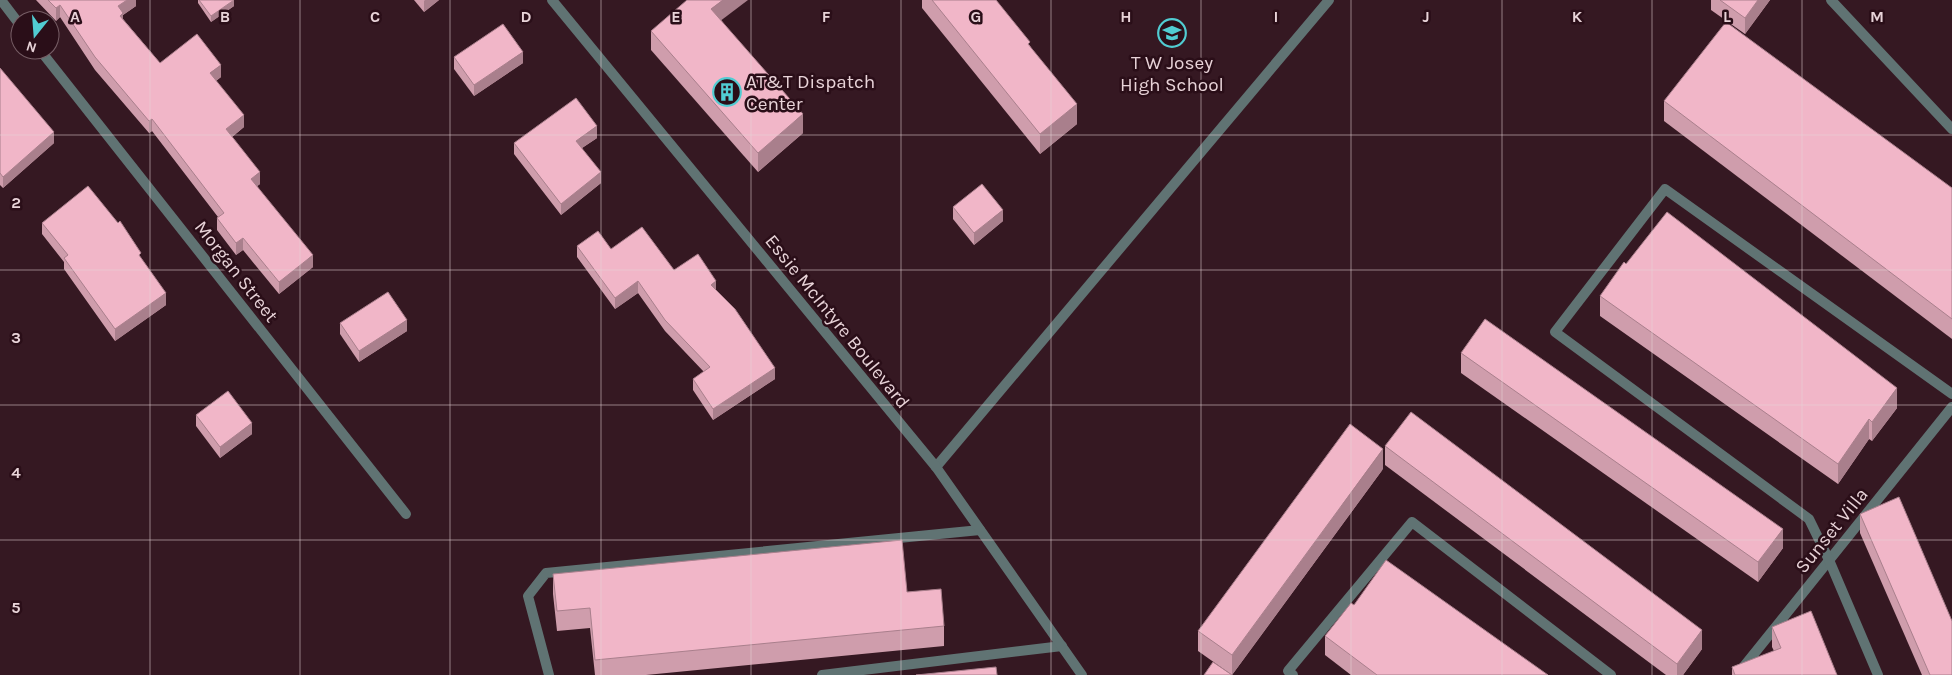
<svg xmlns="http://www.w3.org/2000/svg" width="1952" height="675" viewBox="0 0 1952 675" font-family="Karla,sans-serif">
<rect width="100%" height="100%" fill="#351822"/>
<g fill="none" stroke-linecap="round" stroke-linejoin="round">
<g stroke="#607373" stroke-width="10">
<path d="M 1831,0 L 1952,129"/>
<path d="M 936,467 L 1329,0"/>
<path d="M 549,675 L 528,596 L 546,573 L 980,530"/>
<path d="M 822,675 L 1062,646"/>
<path d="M 1293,675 L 1288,671 L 1412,522 L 1611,675"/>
<path d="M 1737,675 L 1952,407"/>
<path d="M 1878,675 L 1829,560 L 1809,519 L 1555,332 L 1665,189 L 1952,394"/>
</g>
<g stroke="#607373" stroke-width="10">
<path d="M 1,0 L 20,25"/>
<path d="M 552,0 L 936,467 L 1082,675"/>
<path d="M 40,50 L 406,514"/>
</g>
</g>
<g fill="#cf9dac">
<path d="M 36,0 L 136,0 L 136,6 L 123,15 L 123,19 L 160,63 L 221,77 L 216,81 L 244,127 L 232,137 L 260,184 L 257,186 L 313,267 L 279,294 L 243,250 L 236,255 L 217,230 L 217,218 L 218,217 L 152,131 L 149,133 L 95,70 L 60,17 L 56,21 Z"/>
<path d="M 198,0 L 234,0 L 234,6 L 211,22 L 198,3 Z"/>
<path d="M 414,0 L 439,0 L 424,12 Z"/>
<path d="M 922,0 L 996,0 L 1030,46 L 1077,124 L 1040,154 L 922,8 Z"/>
<path d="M 1711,0 L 1770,0 L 1745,34 L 1711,10 Z"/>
<path d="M 721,20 L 803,133 L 758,172 L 651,50 L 651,31 Z"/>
<path d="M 454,57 L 523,63 L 474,96 L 454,69 Z"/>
<path d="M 0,68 L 54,143 L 3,188 L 0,185 Z"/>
<path d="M 1664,101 L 1952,188 L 1952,339 L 1664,121 Z"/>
<path d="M 597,138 L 582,148 L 601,183 L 561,215 L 514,154 L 514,143 Z"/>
<path d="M 953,207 L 1003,221 L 974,245 L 953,219 Z"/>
<path d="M 42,223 L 141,258 L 166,305 L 115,341 L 64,269 L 64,262 L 42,234 Z"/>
<path d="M 577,246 L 611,249 L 674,270 L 716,290 L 775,379 L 713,420 L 693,390 L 693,379 L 704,372 L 665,331 L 638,293 L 615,309 L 577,257 Z"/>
<path d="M 1600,296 L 1897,408 L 1872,441 L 1869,439 L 1838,484 L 1600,316 Z"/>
<path d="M 340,323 L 407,331 L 359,362 L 340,334 Z"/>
<path d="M 1461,353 L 1783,548 L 1758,582 L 1461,373 Z"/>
<path d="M 196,415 L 252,434 L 220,458 L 196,426 Z"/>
<path d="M 1385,446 L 1702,649 L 1683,675 L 1666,675 L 1385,465 Z"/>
<path d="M 1383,469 L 1232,675 L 1198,651 L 1198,631 Z"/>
<path d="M 1860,514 L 1952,675 L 1922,675 L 1860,533 Z"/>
<path d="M 553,574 L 907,592 L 944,626 L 944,646 L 646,675 L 595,675 L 590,628 L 557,631 L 553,594 Z"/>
<path d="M 1354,605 L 1548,675 L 1351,675 L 1325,655 L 1325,636 Z"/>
<path d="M 1772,627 L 1837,675 L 1732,675 L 1732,667 L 1774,651 L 1772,647 Z"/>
</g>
<g fill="#a97f8c">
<path d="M 127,0 L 136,0 L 136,6 L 123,15 L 123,26 L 118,6 Z"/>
<path d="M 234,0 L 234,6 L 211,22 L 211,16 Z"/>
<path d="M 425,0 L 439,0 L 424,12 L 424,1 Z"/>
<path d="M 723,0 L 748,0 L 711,28 L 711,9 Z"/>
<path d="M 1758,0 L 1770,0 L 1745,34 L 1745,18 Z"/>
<path d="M 60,5 L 60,17 L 56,21 L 56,8 Z"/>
<path d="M 523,52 L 523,63 L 474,96 L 474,85 Z"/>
<path d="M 221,65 L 221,77 L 210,85 L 210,73 Z"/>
<path d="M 1077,104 L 1077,124 L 1040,154 L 1040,134 Z"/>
<path d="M 803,114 L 803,133 L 758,172 L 758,153 Z"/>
<path d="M 244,115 L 244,127 L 226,142 L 226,129 Z"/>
<path d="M 152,119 L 152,131 L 149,133 L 149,121 Z"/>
<path d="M 597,126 L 597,138 L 576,152 L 576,141 Z"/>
<path d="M 54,132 L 54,143 L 3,188 L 3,177 Z"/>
<path d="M 260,172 L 260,184 L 251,191 L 251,179 Z"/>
<path d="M 601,172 L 601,183 L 561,215 L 561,204 Z"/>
<path d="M 1003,210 L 1003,221 L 974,245 L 974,233 Z"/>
<path d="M 243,238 L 243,250 L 236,255 L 236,243 Z"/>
<path d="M 313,255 L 313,267 L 279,294 L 279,282 Z"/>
<path d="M 638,281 L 638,293 L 615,309 L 615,298 Z"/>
<path d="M 716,281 L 716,293 L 711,285 Z"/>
<path d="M 166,293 L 166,305 L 115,341 L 115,329 Z"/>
<path d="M 407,320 L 407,331 L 359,362 L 359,351 Z"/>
<path d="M 775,368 L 775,379 L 713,420 L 713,409 Z"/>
<path d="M 1897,388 L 1897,408 L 1872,441 L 1872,422 Z"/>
<path d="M 1869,419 L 1869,439 L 1838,484 L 1838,464 Z"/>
<path d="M 252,423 L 252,434 L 220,458 L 220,447 Z"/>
<path d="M 1383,449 L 1383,469 L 1232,675 L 1232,655 Z"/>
<path d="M 1783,529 L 1783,548 L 1758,582 L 1758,562 Z"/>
<path d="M 1702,630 L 1702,649 L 1683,675 L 1677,675 L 1677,664 Z"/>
</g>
<g fill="#f1b6c8" stroke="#a97f8c">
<path d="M 48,0 L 127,0 L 118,6 L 123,13 L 120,16 L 160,63 L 197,34 L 221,65 L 210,73 L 244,115 L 226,129 L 260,172 L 251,179 L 313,255 L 279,282 L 243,238 L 236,243 L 217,218 L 224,213 L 152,119 L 149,121 L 95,57 L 60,5 L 56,8 Z"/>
<path d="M 199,0 L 234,0 L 211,16 Z"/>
<path d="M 687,0 L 723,0 L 711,9 L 803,114 L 758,153 L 651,31 Z"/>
<path d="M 932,0 L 996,0 L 1030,42 L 1028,44 L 1077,104 L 1040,134 Z"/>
<path d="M 1720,0 L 1758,0 L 1745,18 Z"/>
<path d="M 1726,22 L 1952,188 L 1952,319 L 1664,101 Z"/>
<path d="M 503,24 L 523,52 L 474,85 L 454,57 Z"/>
<path d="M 0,68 L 54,132 L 3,177 L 0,173 Z"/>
<path d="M 576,98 L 597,126 L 576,141 L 601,172 L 561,204 L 514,143 Z"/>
<path d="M 982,184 L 1003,210 L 974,233 L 953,207 Z"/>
<path d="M 88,186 L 118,223 L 120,221 L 141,253 L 139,255 L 166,293 L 115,329 L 64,258 L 68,255 L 42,223 Z"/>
<path d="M 1667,212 L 1897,388 L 1872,422 L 1869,419 L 1838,464 L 1600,296 L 1624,262 L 1626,264 Z"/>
<path d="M 642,227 L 674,270 L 698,254 L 716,281 L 711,285 L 735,309 L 775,368 L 713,409 L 693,379 L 710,367 L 665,320 L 638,281 L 615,298 L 577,246 L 598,231 L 611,249 Z"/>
<path d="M 388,292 L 407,320 L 359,351 L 340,323 Z"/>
<path d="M 1485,319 L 1783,529 L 1758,562 L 1461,353 Z"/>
<path d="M 228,391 L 252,423 L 220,447 L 196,415 Z"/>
<path d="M 1411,412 L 1702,630 L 1677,664 L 1385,446 Z"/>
<path d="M 1350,424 L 1383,449 L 1232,655 L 1198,631 Z"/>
<path d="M 1899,497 L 1952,621 L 1952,675 L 1930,675 L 1860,514 Z"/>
<path d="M 902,540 L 907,592 L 941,589 L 944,626 L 595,660 L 590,608 L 557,611 L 553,574 Z"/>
<path d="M 1386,560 L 1548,675 L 1377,675 L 1325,636 L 1351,603 L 1354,605 Z"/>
<path d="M 1811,611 L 1837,675 L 1735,675 L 1732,667 L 1781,648 L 1772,627 Z"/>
<path d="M 1213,662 L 1232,675 L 1204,675 Z"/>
<path d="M 996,667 L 997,675 L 916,675 Z"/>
</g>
<path fill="none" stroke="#e8d3d8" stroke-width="1" stroke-opacity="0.55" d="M 150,0 L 150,675M 300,0 L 300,675M 450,0 L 450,675M 601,0 L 601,675M 751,0 L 751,675M 901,0 L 901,675M 1051,0 L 1051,675M 1201,0 L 1201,675M 1351,0 L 1351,675M 1502,0 L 1502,675M 1652,0 L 1652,675M 1802,0 L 1802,675M 0,135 L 1952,135M 0,270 L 1952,270M 0,405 L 1952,405M 0,540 L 1952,540"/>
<defs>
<symbol id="school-ring" viewBox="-11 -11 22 22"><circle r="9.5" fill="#2a0e18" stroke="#51ccd2" stroke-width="1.5"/><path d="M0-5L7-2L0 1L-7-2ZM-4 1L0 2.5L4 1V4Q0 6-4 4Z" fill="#51ccd2"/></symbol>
<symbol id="building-ring" viewBox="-11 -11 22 22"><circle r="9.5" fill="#2a0e18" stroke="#51ccd2" stroke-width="1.5"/><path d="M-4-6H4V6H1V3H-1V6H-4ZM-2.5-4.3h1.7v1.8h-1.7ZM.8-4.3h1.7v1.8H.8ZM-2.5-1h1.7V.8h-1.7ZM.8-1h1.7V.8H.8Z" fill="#51ccd2"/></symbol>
</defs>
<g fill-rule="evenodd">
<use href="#school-ring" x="1156" y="17" width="32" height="32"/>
<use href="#building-ring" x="711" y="76" width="32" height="32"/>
</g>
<g text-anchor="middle" stroke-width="5" stroke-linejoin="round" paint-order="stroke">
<g font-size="19" fill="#e8d3d8" stroke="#2a0e18">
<text x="1172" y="69">T W Josey<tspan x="1172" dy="22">High School</tspan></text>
<text x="746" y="88" text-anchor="start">AT&amp;T Dispatch<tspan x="746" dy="22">Center</tspan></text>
</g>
<g font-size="19" fill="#e8d3d8" stroke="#2a0e18">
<text transform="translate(237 271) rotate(52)" y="7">Morgan Street</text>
<text transform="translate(838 321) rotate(51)" y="7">Essie McIntyre Boulevard</text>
<text transform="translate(1831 530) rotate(-51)" y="7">Sunset Villa</text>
</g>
</g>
<g font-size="16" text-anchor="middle" font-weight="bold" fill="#e8d3d8" stroke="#2a0e18" stroke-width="5" stroke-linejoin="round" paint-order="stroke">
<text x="75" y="22">A</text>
<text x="225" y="22">B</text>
<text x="375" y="22">C</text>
<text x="526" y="22">D</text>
<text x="676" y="22">E</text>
<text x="826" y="22">F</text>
<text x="976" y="22">G</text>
<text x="1126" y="22">H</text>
<text x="1276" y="22">I</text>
<text x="1426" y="22">J</text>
<text x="1577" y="22">K</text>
<text x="1727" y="22">L</text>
<text x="1877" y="22">M</text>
<text x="16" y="208">2</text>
<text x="16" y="343">3</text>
<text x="16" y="478">4</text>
<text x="16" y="613">5</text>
</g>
<g transform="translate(35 35) rotate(197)"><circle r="24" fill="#2a0e18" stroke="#765d65"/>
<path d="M0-4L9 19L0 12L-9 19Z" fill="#51ccd2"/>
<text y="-8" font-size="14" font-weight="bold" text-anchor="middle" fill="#e8d3d8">N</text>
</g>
</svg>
